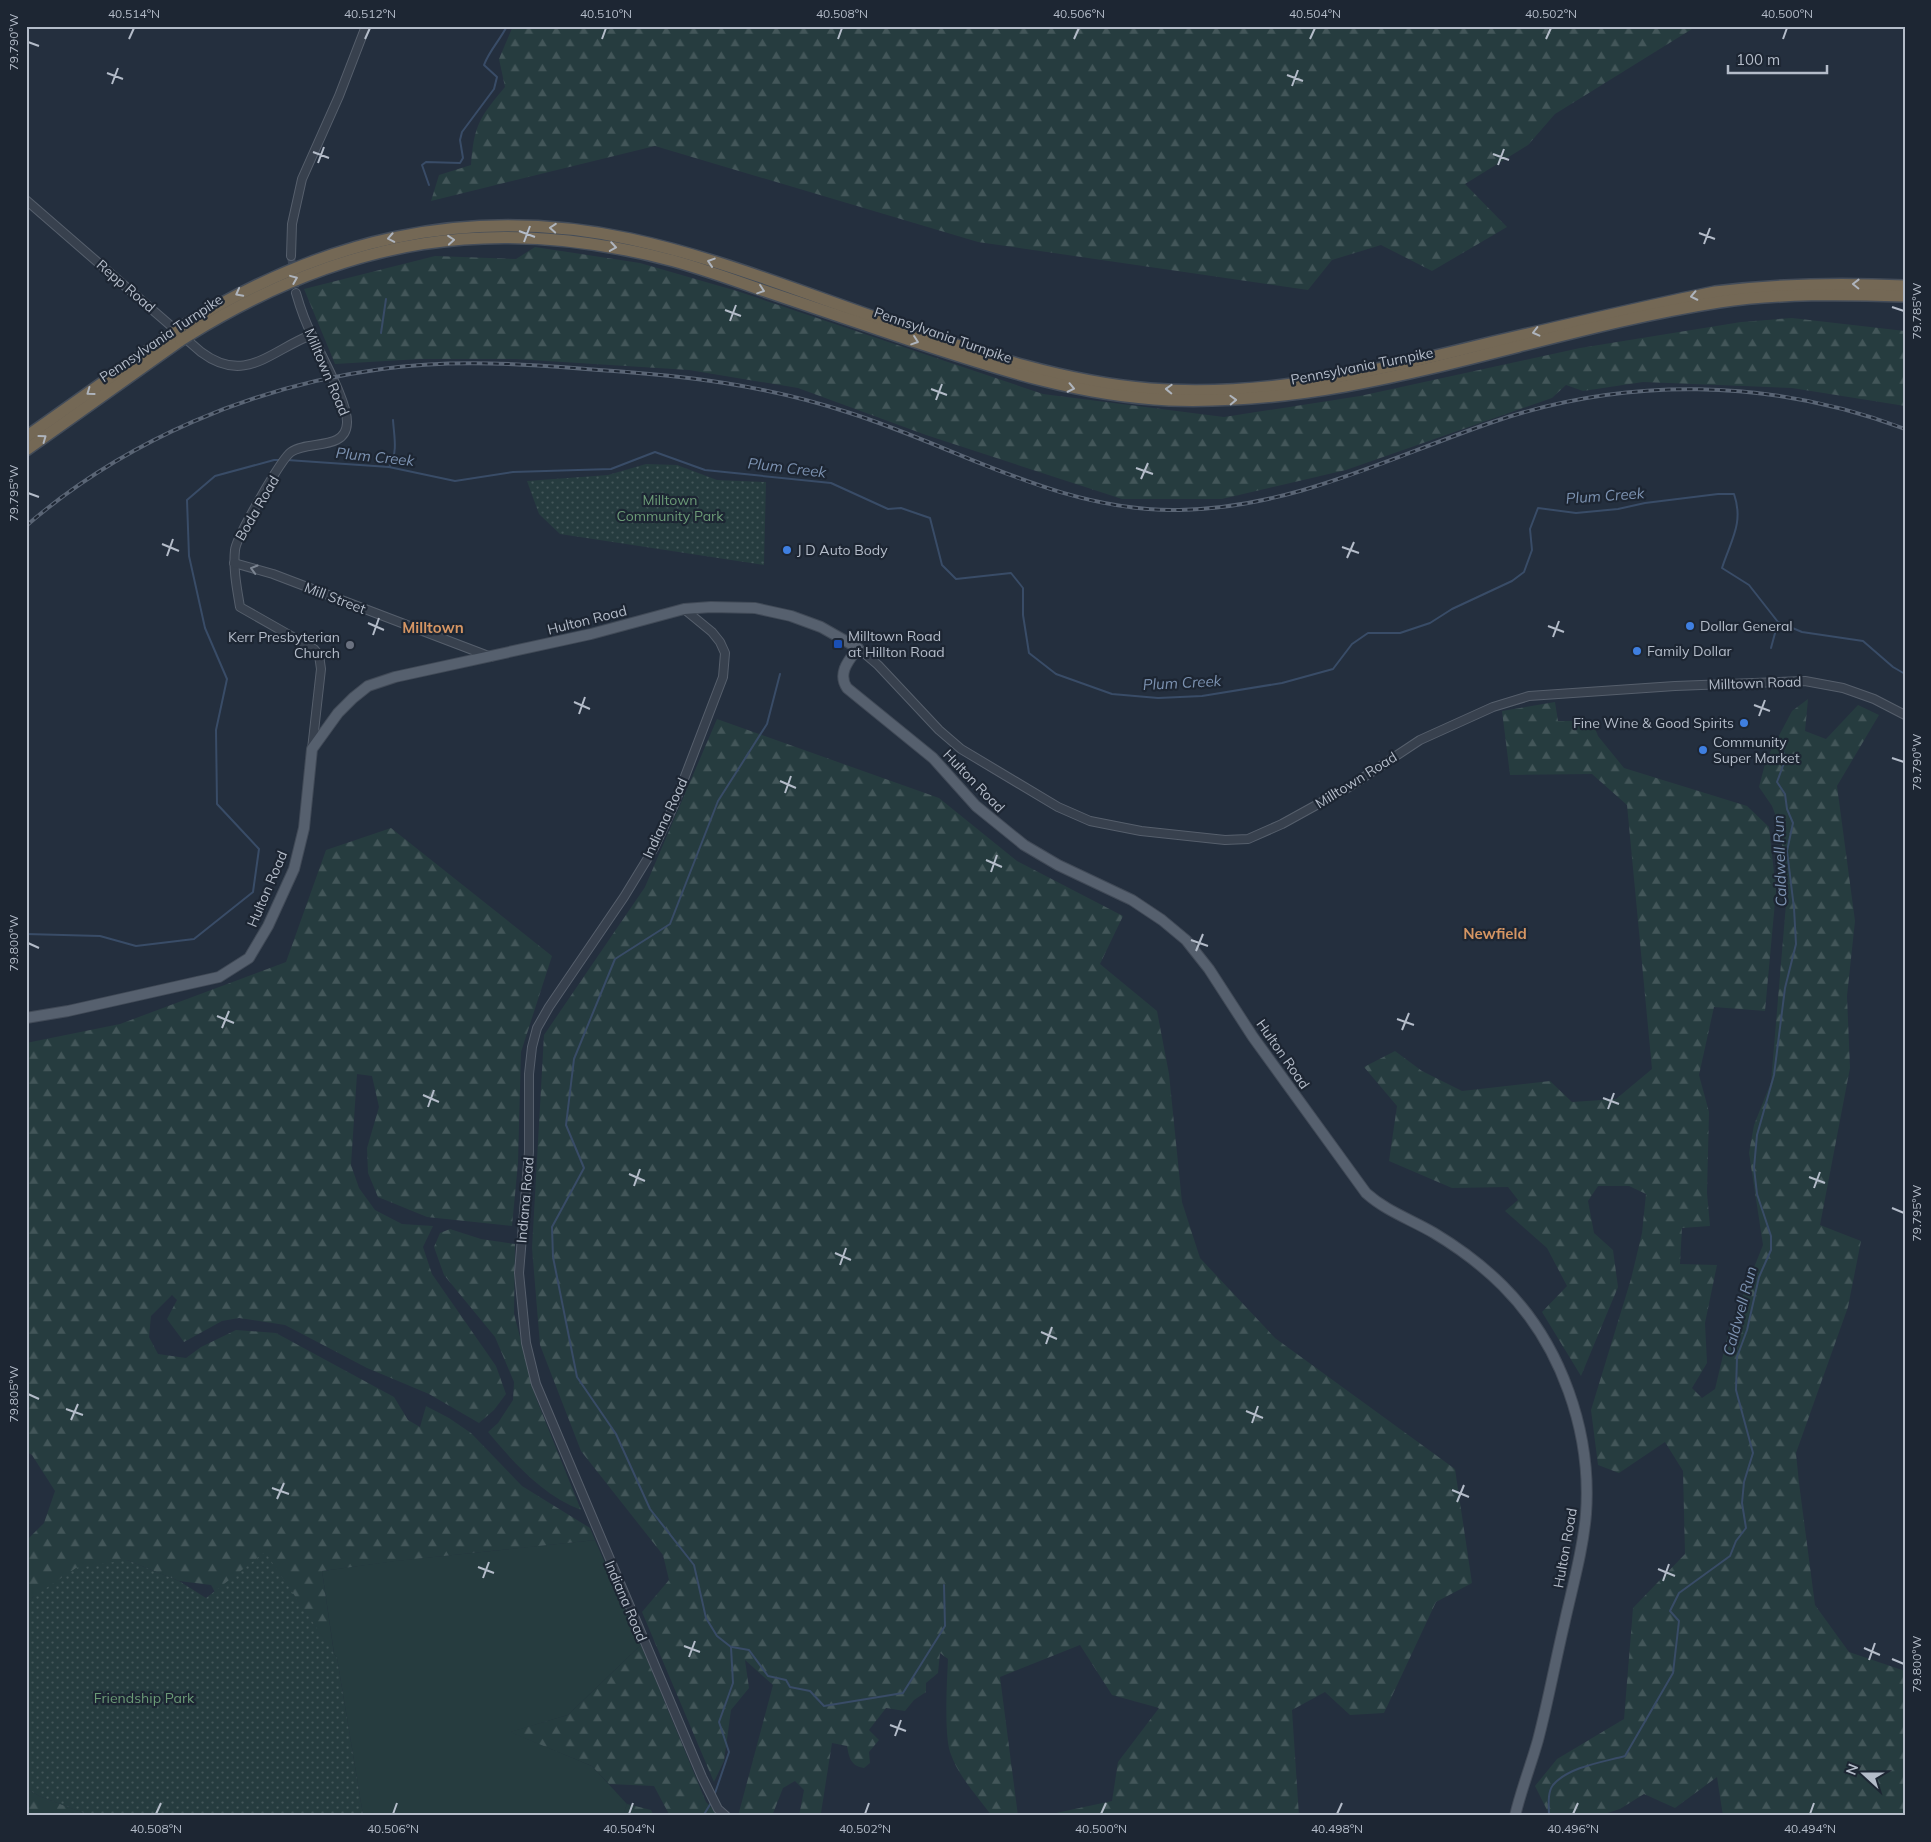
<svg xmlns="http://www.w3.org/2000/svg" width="1931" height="1842" viewBox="0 0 1931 1842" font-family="Mulish,sans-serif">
<defs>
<pattern id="forest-firs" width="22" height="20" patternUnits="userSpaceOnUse" patternTransform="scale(1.25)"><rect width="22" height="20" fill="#263c3f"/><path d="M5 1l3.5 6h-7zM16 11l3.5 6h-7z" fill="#435659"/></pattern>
<pattern id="park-dots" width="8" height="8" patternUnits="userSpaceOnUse" patternTransform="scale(1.25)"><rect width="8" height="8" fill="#263c3f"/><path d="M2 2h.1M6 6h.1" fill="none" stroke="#435659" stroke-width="1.8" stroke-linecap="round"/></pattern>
</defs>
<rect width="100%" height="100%" fill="#242f3e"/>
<path fill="#263c3f" d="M 595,1540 L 641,1645 L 568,1715 L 511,1732 L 592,1766 L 627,1804 L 623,1816 L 363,1815 L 337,1658 L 265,1552 L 334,1653 L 322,1571 L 394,1561 Z"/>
<g fill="url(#forest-firs)">
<path d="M 513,26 L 1690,26 L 1692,29 L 1555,114 L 1528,145 L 1465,184 L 1507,227 L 1432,271 L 1381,245 L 1332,260 L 1308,290 L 978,242 L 655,146 L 431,201 L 439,175 L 471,165 C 474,125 479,118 505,87 L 499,59 Z"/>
<path d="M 535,247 L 640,263 L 737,291 L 1043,394 L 1224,417 L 1360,396 L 1580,348 L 1741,322 L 1792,318 L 1905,331 L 1905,406 L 1792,388 L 1643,382 L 1583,391 L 1566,385 L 1552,398 L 1346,470 L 1222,499 L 1122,499 L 926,435 L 798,388 L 689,370 L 515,359 L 420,359 L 335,364 L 304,289 L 435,256 L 516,259 Z"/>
<path d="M 1808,699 L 1805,731 L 1826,739 L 1858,705 L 1879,715 L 1837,786 L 1855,921 L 1847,996 L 1850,1068 L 1820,1225 L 1861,1241 L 1848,1307 L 1796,1453 L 1799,1483 L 1815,1605 L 1849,1652 L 1905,1671 L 1905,1816 L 1723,1816 L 1717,1777 L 1675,1808 L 1644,1794 L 1620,1809 L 1598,1816 L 1550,1816 L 1535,1786 L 1557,1759 L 1624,1719 L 1633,1608 L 1685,1554 L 1683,1471 L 1665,1442 L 1619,1473 L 1598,1465 L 1591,1410 L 1631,1279 L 1642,1233 L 1646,1194 L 1629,1186 L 1598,1186 L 1588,1201 L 1594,1233 L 1613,1250 L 1618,1287 L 1581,1376 L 1542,1312 L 1567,1286 L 1547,1248 L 1505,1211 L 1518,1200 L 1508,1187 L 1452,1188 L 1389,1161 L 1397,1106 L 1364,1067 L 1395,1051 L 1422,1071 L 1462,1091 L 1550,1081 L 1572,1102 L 1616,1099 L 1652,1069 L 1627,805 L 1592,774 L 1510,775 L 1502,711 L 1555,702 L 1558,721 L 1592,721 L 1598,736 L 1624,768 L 1747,806 L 1769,827 L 1776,891 L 1765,1011 L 1714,1007 L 1699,1075 L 1709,1112 L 1707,1193 L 1710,1226 L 1682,1228 L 1680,1264 L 1717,1265 L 1705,1323 L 1707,1363 L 1692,1388 L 1702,1398 L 1715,1389 L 1729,1330 L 1763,1245 L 1749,1153 L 1754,1125 L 1771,1082 L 1787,892 L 1780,827 L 1772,806 L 1759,787 L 1766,760 L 1792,711 Z"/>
<path d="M 717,719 L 939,798 L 1017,861 L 1123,916 L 1100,964 L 1157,1011 L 1169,1074 L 1182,1202 L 1200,1258 L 1275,1338 L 1455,1469 L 1472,1583 L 1436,1602 L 1384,1713 L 1350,1715 L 1325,1692 L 1292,1710 L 1299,1816 L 1056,1816 L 1056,1813 L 1112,1801 L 1118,1762 L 1159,1708 L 1112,1695 L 1080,1645 L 1000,1677 L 1018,1816 L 992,1816 C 977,1796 958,1776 950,1752 C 944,1732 947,1681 948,1659 L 940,1653 L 938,1673 L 926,1683 L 926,1692 L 914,1700 L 905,1711 L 886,1708 L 869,1730 L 879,1740 L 869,1752 L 870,1763 L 864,1768 C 851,1766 849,1758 847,1746 L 832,1743 L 821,1813 L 833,1813 L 833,1816 L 799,1816 L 804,1790 L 795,1781 L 783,1788 L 772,1816 L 738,1816 L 773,1685 L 745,1660 L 749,1688 L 731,1710 L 724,1761 L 714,1782 L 642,1612 L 669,1580 L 663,1555 L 581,1451 L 540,1345 L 532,1248 L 544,1035 L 645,887 Z"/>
<path d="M 391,828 L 552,956 L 521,1052 L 518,1163 L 512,1226 L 427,1217 L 378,1197 L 368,1173 L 367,1148 L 379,1107 L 372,1076 L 357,1074 L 351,1165 L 359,1188 L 375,1210 L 402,1224 L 433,1226 L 423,1247 L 432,1274 L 496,1366 L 506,1394 L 494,1410 L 479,1423 L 429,1394 L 367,1368 L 285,1325 L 239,1318 L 222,1321 L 184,1342 L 167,1319 L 177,1300 L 172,1295 L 151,1316 L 149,1337 L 158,1354 L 186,1358 L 201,1347 L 236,1330 L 276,1333 L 394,1397 L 408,1420 L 420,1427 L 426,1406 L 449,1418 L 471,1433 L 522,1486 L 590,1528 L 595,1540 L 396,1561 L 322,1571 L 334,1654 L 265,1553 L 215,1592 L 211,1585 L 179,1581 L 127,1560 L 33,1597 L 26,1607 L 26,1541 L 44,1523 L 55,1491 L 32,1455 L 26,1452 L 26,1043 L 120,1024 L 286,962 L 326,850 Z"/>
<path d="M 450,1229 L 481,1239 L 515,1244 L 514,1314 L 536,1398 L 581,1510 C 541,1494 514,1463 488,1432 L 498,1423 L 513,1400 L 514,1382 L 495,1337 L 444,1275 L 434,1247 L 440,1233 Z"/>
<path d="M 641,1645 L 706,1802 L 720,1816 L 670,1816 L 654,1786 L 609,1784 L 592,1766 L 510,1732 L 568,1715 Z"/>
<path d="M 26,1788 L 39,1796 L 92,1816 L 26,1816 Z"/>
<path d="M 627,1804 L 651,1810 L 654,1816 L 623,1816 Z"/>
</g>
<g fill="url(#park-dots)">
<path d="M 646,464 L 677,465 L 717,480 L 766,482 L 764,565 L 560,534 L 539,514 L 527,481 L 608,475 Z"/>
<path d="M 265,1552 L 337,1658 L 363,1815 L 92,1816 L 39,1796 L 26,1788 L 26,1607 L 33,1597 L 76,1568 L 127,1560 L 179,1581 L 206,1598 Z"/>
</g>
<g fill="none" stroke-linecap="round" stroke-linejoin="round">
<g stroke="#394c67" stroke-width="2">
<path d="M 429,185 L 422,165 L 426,162 L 460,163 L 463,158 L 460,140 L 462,132 L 494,89 L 497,77 L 484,65 C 489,51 500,40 507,26"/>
<path d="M 381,333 L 386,299"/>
<path d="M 287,460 L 389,467 L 455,481 L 513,472 L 611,469 L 655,452 L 705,470 L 831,483 L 888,509 L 901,508 L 930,518 L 942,565 L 956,579 L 1011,573 L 1023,588 L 1023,615 L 1029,653 L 1056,674 L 1112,694 L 1158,698 L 1202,696 L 1282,683 L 1333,669 L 1352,644 L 1368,633 L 1400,633 L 1430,623 L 1452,609 L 1512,581 L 1524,572 L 1532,550 L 1530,529 L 1538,508 L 1576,513 L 1618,509 L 1645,503 L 1718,494 L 1734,494 C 1744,523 1731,540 1722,568 L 1749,585 L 1778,622 L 1802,632 L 1863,641 L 1893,667 L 1905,674"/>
<path d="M 390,466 C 398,451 394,436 393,420"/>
<path d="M 1771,648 L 1778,622"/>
<path d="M 26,934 L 100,936 L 136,946 L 194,939 L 253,892 L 259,849 L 217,804 L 216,730 L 227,679 L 205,628 L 189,556 L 187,500 L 215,476 L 274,460 L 282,460"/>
<path d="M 732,1647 L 749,1650 L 768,1676 L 786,1680 L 790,1687 L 810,1691 L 824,1706 L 903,1693 L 945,1626 L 944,1585"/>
<path d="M 714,1796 L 729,1752 L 719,1722 L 733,1683 L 731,1647 L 717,1636 L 706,1618 L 694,1565 L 650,1509 L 616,1434 L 577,1377 L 553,1257 L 552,1227 L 584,1168 L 566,1125 L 574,1059 L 615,959 L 670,924 L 718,801 L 767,724 L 780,674"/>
<path d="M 703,1816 L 711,1803"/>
<path d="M 1549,1816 C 1549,1806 1547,1793 1553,1785 C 1568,1767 1603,1762 1625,1756 L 1673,1673 L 1679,1621 L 1670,1611 L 1679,1593 L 1730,1556 L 1736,1541 L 1746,1528 L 1742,1503 L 1744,1482 L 1753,1453 L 1736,1390 L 1737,1357 L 1747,1330 L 1759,1277 L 1771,1250 L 1771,1236 L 1757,1194 L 1754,1168 L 1757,1135 L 1774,1075 L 1785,988 L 1796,944 L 1794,908 L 1787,851 L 1793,823 L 1787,809 L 1785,794 L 1777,782 L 1784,763 L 1784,753"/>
</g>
<path stroke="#3a4453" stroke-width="8" stroke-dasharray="8 4" stroke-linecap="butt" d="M 291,256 L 296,293"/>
<defs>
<g id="tertiary">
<path d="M 26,200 L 201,352 C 245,385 270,351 311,335"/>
<path d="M 291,256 L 292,224 L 302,179 L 339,96 L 366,26"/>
<path d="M 296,293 C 300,307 305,322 312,335 C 321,356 348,402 347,423 C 346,451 308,440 291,452 C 281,459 236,538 235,550 C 233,569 237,589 240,607 L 314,649 L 319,655 L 321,669 L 312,749"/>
<path d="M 234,563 L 273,574 L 491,657"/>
<path d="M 684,609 L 712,632 L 720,642 L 725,653 L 723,677 L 674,805 L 654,848 L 624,897 L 549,1007 L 537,1028 L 532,1047 L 529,1074 L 529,1152 L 519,1273 L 526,1343 L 536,1384 L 702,1777 L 718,1809 L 726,1816"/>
<path d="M 858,648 L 878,665 L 939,730 L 961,749 L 1058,807 L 1090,821 L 1141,831 L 1225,840 L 1248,839 L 1282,824 L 1349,787 L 1420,740 L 1493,707 L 1529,696 L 1675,686 L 1805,681 L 1843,688 L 1874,699 L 1905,715"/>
</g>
<path id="primary" d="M 26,1018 L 68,1011 L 219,977 L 249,958 L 268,926 L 294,869 L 304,828 L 312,749 L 338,713 L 353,698 L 368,686 L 395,677 L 591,634 L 684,609 L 711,607 L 755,608 L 791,616 L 821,627 L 858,648 C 849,660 837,673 847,688 L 933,758 L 976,806 L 1024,845 L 1058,865 L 1132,900 L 1162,920 L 1186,940 L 1209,969 L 1253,1037 L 1366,1193 C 1386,1211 1410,1219 1434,1233 C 1459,1248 1482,1265 1503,1286 C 1561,1344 1592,1432 1586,1514 C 1583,1551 1572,1588 1564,1625 C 1555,1663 1548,1702 1538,1740 C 1531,1765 1521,1790 1515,1816"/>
<g id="motorway">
<path d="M 180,328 C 320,240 466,204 630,239 C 723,259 813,297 903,327 C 984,355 1064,382 1150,389 C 1263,398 1372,372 1481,345 C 1559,327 1636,308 1715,292 C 1778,284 1841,283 1905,286"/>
<path d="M 189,335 C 346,238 495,213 674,261 C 703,269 731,279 759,289 C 809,306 860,323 910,340 C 995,368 1078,396 1169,400 C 1361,407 1532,331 1719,302 C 1781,293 1842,294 1905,296"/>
<path d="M 26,437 L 173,333"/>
<path d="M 26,450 L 181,340"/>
</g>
</defs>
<use href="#tertiary" stroke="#565f6c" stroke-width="10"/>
<use href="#primary" stroke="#414a57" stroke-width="12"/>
<use href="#motorway" stroke="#434c59" stroke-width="14"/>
<use href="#tertiary" stroke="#38414e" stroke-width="8"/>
<use href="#primary" stroke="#56606e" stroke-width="10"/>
<use href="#motorway" stroke="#746855" stroke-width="11"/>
<defs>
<path id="rail" d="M 26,526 C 125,440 254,386 382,369 C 454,359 527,364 599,370 C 689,376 764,385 850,413 C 960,448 1060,512 1179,510 C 1292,508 1386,459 1490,423 C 1625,376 1771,378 1905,429"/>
</defs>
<use href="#rail" stroke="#5a6575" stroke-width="4"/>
<use href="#rail" stroke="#1d2633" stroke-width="2" stroke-dasharray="5.5" stroke-linecap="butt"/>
<defs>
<g id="motorway-bridge">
<path d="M 173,333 L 180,328"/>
<path d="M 181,340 L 189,335"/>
</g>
</defs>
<use href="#motorway-bridge" stroke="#434c59" stroke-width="14" stroke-linecap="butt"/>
<use href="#motorway-bridge" stroke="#746855" stroke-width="11"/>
</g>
<defs><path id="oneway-chevron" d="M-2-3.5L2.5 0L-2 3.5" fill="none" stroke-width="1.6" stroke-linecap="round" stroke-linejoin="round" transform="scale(1.25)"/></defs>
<g stroke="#aeb4bd">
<use href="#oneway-chevron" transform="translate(553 228) rotate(-176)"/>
<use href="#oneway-chevron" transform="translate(391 238) rotate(169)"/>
<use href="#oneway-chevron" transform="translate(451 240) rotate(-5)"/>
<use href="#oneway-chevron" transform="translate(613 247) rotate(9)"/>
<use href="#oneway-chevron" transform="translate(711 262) rotate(-162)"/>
<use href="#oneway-chevron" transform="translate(294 279) rotate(-22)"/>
<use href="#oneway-chevron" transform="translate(1856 284) rotate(-179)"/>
<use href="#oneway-chevron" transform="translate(761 290) rotate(19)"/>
<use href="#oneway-chevron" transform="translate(239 293) rotate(152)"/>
<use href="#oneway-chevron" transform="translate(1694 296) rotate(168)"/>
<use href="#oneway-chevron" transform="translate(1536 332) rotate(166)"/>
<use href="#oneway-chevron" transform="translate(915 341) rotate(19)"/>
<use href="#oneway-chevron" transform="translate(1071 388) rotate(12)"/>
<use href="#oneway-chevron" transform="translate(1169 389) rotate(-178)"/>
<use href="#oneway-chevron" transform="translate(90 392) rotate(144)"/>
<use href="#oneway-chevron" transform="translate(1233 400) rotate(-2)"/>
<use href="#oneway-chevron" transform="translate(43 438) rotate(-36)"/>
</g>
<use stroke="#7c8592" href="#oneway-chevron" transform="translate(254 569) rotate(-164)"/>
<path fill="none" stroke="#b4bcc9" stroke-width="2" d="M 129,39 L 134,28M 365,39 L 370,28M 602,39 L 606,28M 838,39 L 842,28M 1074,39 L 1079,28M 1310,39 L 1315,28M 1546,39 L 1551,28M 1783,39 L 1787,28M 28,42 L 39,46M 107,73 L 123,79M 1287,75 L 1303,81M 112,84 L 118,68M 1292,86 L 1298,70M 313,152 L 329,158M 1493,154 L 1509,160M 318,163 L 324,147M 1498,165 L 1504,149M 519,231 L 535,237M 1699,233 L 1715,239M 524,242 L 530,226M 1704,244 L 1710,228M 1892,307 L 1904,311M 725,310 L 741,316M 730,321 L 736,305M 931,389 L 947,395M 936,400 L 942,384M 1136,468 L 1153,474M 1141,479 L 1148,463M 28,493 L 39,497M 162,544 L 179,551M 1342,547 L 1359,553M 167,556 L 173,539M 1347,558 L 1354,542M 368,623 L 384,630M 1548,626 L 1564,632M 373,635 L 379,618M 1553,637 L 1559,621M 574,702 L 590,709M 1754,705 L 1770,711M 579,714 L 585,697M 1759,716 L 1765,700M 1892,758 L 1904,762M 780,781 L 796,788M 785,793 L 791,776M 986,860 L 1002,867M 991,872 L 997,855M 1191,940 L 1208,946M 28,943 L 39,948M 1196,951 L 1203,934M 217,1016 L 234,1023M 1397,1019 L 1414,1025M 222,1028 L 229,1011M 1402,1030 L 1409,1013M 423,1095 L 439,1102M 1603,1098 L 1619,1104M 428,1107 L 434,1090M 1608,1109 L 1614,1093M 629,1174 L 645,1181M 1809,1177 L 1825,1183M 634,1186 L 640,1169M 1814,1188 L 1820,1172M 1892,1208 L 1904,1213M 835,1253 L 851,1260M 840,1265 L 846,1248M 1041,1332 L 1057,1339M 1046,1344 L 1052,1327M 28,1394 L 39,1399M 66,1409 L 83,1415M 1246,1411 L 1263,1418M 71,1420 L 78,1404M 1252,1423 L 1258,1406M 272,1488 L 289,1494M 1452,1490 L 1469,1497M 277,1499 L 284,1483M 1457,1502 L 1464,1485M 478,1567 L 494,1573M 1658,1569 L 1675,1576M 483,1578 L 489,1562M 1663,1581 L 1669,1564M 684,1646 L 700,1652M 1864,1648 L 1880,1655M 689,1657 L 695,1641M 1892,1659 L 1904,1664M 1869,1660 L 1875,1643M 890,1725 L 906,1731M 895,1736 L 901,1720M 156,1814 L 161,1803M 393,1814 L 397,1803M 629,1814 L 633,1803M 865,1814 L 869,1803M 1101,1814 L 1106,1803M 1337,1814 L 1342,1803M 1573,1814 L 1578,1803M 1810,1814 L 1814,1803"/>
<g fill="#3f7fe0" stroke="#1d2633" stroke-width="2">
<circle cx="787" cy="550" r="5"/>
<circle cx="1690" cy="626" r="5"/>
<circle cx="1637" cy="651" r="5"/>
<circle cx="1744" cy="723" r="5"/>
<circle cx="1703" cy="750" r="5"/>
</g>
<rect fill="#1a4fb4" stroke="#1d2633" stroke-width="2" x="833" y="639" width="10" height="10" rx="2.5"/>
<circle fill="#6b7280" stroke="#1d2633" stroke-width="2" cx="350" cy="645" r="5"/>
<g text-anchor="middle" stroke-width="4.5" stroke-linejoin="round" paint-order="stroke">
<g font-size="14" fill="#b4bcc9" stroke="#1d2633">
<text transform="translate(126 286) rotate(41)" y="5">Repp Road</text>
<text transform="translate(943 335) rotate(19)" y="5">Pennsylvania Turnpike</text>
<text transform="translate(161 338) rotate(-34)" y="5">Pennsylvania Turnpike</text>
<text transform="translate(1362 366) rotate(-11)" y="5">Pennsylvania Turnpike</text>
<text transform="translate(327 372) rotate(67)" y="5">Milltown Road</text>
<text transform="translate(257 508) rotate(-60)" y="5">Boda Road</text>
<text transform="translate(335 598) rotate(21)" y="5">Mill Street</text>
<text transform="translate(587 620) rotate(-14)" y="5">Hulton Road</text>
<text transform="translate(1755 683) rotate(-2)" y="5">Milltown Road</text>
<text transform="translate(1356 780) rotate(-32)" y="5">Milltown Road</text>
<text transform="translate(974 781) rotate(46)" y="5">Hulton Road</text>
<text transform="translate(665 818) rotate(-65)" y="5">Indiana Road</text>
<text transform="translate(267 889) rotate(-67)" y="5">Hulton Road</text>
<text transform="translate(1283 1054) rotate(55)" y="5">Hulton Road</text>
<text transform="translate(525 1200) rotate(-85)" y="5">Indiana Road</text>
<text transform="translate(1565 1548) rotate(-80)" y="5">Hulton Road</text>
<text transform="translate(626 1601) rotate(67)" y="5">Indiana Road</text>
</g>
<g font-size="14" fill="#6b9a76" stroke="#1d2633">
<text x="670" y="505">Milltown<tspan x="670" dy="16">Community Park</tspan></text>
<text x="144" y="1703">Friendship Park</text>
</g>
<g font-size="14" fill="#b4bcc9" stroke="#1d2633" text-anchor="start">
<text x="797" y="555">J D Auto Body</text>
<text x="1700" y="631">Dollar General</text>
<text x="848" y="641">Milltown Road<tspan x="848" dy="16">at Hillton Road</tspan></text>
<text x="340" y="642" text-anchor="end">Kerr Presbyterian<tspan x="340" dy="16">Church</tspan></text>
<text x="1647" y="656">Family Dollar</text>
<text x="1734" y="728" text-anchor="end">Fine Wine &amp; Good Spirits</text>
<text x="1713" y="747">Community<tspan x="1713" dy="16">Super Market</tspan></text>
</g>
<g font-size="15" font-style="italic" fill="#7c92b1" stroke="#1d2633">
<text transform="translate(375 457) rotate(6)" y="5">Plum Creek</text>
<text transform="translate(787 468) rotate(7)" y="5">Plum Creek</text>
<text transform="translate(1605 496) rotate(-4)" y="5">Plum Creek</text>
<text transform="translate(1182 683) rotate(-3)" y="5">Plum Creek</text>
<text transform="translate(1780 861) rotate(-92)" y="5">Caldwell Run</text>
<text transform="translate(1740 1311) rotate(-75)" y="5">Caldwell Run</text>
</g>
<g font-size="15" font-weight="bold" fill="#d59563" stroke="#1d2633">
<text x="433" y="633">Milltown</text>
<text x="1495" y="939">Newfield</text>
</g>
</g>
<rect width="1931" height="1842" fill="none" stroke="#1d2633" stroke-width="55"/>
<g transform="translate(1864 1774) rotate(291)" stroke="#1d2633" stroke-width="4" paint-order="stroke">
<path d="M0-4L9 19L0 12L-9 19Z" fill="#b4bcc9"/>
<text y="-8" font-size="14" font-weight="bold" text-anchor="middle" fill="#b4bcc9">N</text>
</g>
<path d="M1728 65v8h99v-8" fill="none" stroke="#b4bcc9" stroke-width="2.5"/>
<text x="1736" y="65" font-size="15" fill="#b4bcc9" stroke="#1d2633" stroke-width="4" paint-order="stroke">100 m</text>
<rect x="28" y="28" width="1876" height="1786" fill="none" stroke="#b4bcc9" stroke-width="2"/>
<g font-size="12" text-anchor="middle" fill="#b4bcc9">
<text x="134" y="18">40.514°N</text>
<text x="370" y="18">40.512°N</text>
<text x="606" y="18">40.510°N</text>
<text x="842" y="18">40.508°N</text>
<text x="1079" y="18">40.506°N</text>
<text x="1315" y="18">40.504°N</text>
<text x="1551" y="18">40.502°N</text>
<text x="1787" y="18">40.500°N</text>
<text transform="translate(14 42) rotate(-90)" y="4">79.790°W</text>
<text transform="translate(1917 311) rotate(-90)" y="4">79.785°W</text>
<text transform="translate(14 493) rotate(-90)" y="4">79.795°W</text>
<text transform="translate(1917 762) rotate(-90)" y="4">79.790°W</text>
<text transform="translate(14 943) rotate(-90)" y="4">79.800°W</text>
<text transform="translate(1917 1213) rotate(-90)" y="4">79.795°W</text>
<text transform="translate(14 1394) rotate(-90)" y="4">79.805°W</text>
<text transform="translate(1917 1664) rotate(-90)" y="4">79.800°W</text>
<text x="156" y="1833">40.508°N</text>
<text x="393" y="1833">40.506°N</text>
<text x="629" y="1833">40.504°N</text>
<text x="865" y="1833">40.502°N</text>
<text x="1101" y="1833">40.500°N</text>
<text x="1337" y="1833">40.498°N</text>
<text x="1573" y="1833">40.496°N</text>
<text x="1810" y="1833">40.494°N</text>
</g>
</svg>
